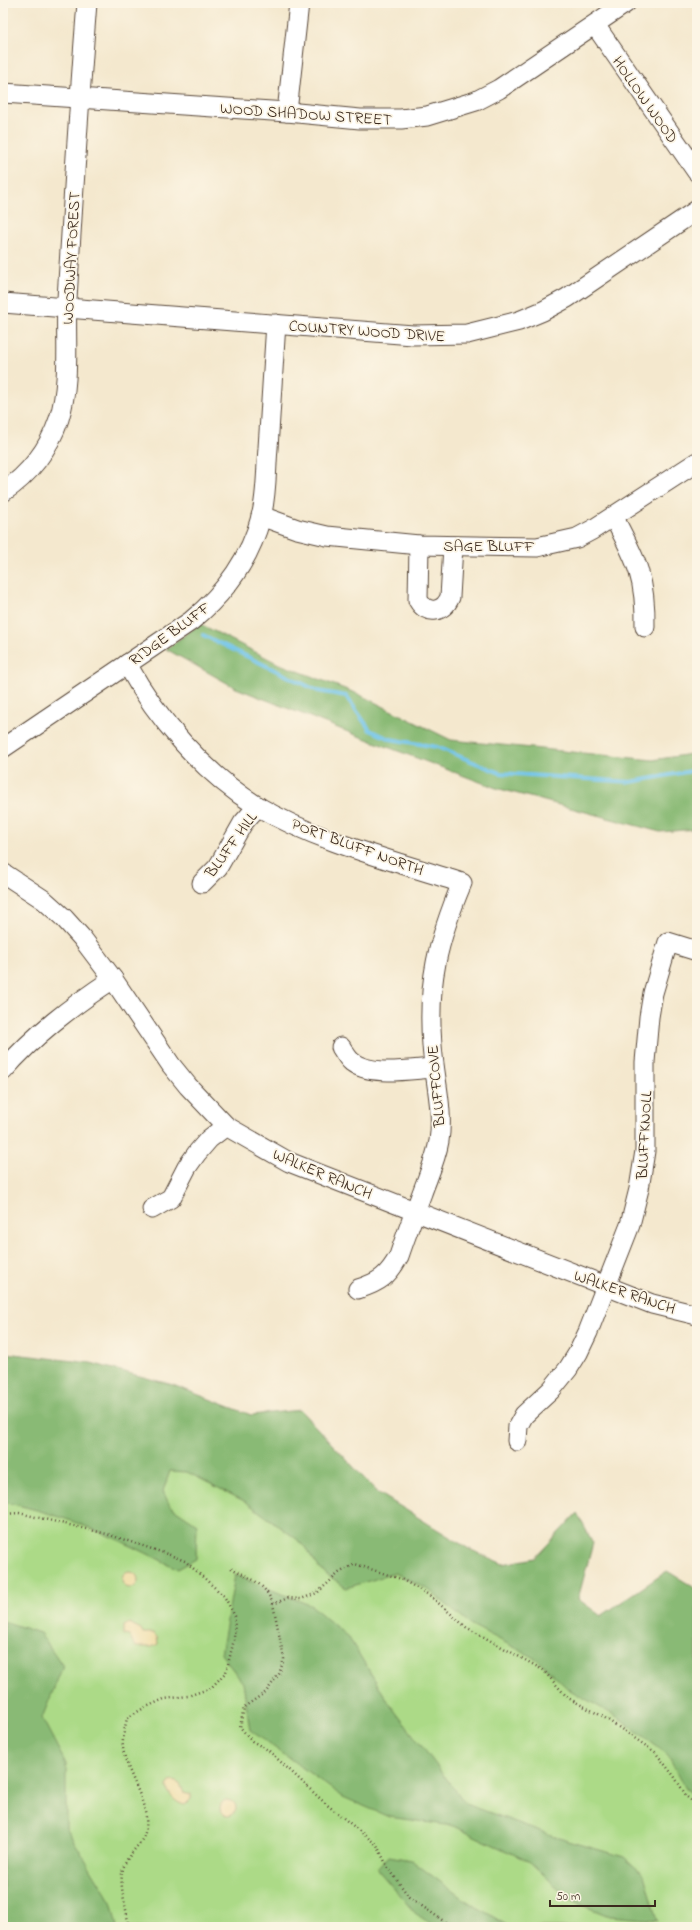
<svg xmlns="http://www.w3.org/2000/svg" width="700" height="1930" viewBox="0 0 700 1930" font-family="'Indie Flower',sans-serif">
<rect width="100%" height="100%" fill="#fcf5e5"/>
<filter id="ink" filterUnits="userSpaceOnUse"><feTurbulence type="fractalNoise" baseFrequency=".025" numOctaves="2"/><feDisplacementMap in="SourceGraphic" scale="8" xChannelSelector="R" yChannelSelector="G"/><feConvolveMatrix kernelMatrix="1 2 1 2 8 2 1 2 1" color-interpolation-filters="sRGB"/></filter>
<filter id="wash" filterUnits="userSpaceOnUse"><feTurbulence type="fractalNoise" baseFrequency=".012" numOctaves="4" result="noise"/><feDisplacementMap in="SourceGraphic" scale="16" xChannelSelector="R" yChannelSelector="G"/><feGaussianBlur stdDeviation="0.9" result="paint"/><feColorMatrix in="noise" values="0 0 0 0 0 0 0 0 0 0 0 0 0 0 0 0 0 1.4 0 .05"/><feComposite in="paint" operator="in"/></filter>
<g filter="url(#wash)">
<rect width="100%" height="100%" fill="#f4e8ce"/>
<path fill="#acda87" stroke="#748252" d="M 3,1421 L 245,1457 L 697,1734 L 697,1927 L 3,1927 Z"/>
<g fill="#89ba74" stroke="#627249">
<path d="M 200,624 L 277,663 L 358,694 L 451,740 L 653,760 L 697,753 L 697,829 L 660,832 L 496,788 L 361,737 L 236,688 L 166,649 Z"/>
<path d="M 5,1353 L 91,1363 L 173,1385 L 251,1415 L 300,1410 L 377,1492 L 469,1549 L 503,1564 L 535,1558 L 577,1513 L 593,1543 L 578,1599 L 601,1616 L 667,1571 L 697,1589 L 697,1797 L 686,1789 L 668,1755 L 619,1718 L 568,1689 L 538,1660 L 468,1623 L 429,1590 L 395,1573 L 346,1588 L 320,1569 L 302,1543 L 246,1502 L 187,1472 L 170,1471 L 163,1491 L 170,1506 L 197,1524 L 196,1559 L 178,1569 C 119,1539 68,1515 3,1502 L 3,1358 Z"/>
<path d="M 235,1575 L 312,1606 L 349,1638 L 391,1706 L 466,1804 L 565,1840 L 624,1857 L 644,1875 L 657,1920 L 609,1916 L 572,1901 L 530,1862 L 453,1826 L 389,1817 L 343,1797 L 250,1730 L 243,1683 L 221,1654 Z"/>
<path d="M 3,1621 L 40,1633 L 63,1666 L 42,1718 L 66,1764 L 66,1828 L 111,1902 L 117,1927 L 3,1927 Z"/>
<path d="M 389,1856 L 411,1860 L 462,1898 L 510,1927 L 435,1927 L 415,1913 L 377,1869 Z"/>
</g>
<g fill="#eeda9e" stroke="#94825e">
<circle cx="130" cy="1580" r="8"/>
<path d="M 129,1623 L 141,1629 L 143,1633 L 153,1633 L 157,1637 L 158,1644 L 152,1647 L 136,1647 L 129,1636 L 124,1635 L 124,1626 Z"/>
<path d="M 174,1781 L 180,1784 L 184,1792 L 191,1794 L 191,1799 L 185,1805 C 177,1804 167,1794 167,1786 L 170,1782 Z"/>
<circle cx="228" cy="1808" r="8"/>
</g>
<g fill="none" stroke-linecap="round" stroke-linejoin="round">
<path stroke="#6dc3ea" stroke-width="4" d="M 203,635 L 318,691 L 346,696 L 370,730 L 390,739 L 437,747 L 500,773 L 631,782 L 697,770"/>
</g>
</g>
<g filter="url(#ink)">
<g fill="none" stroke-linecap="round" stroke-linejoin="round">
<defs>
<g id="minor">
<path d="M 595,25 L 697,172"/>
<path d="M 3,93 L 287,112 L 360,119 L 401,119 L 427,116 L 476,101 L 499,89 L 626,3"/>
<path d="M 287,112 L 299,3"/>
<path d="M 3,303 L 413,335 L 467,334 L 519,321 L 543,311 L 567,298 L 697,210"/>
<path d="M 3,492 C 29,475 49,449 59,419 C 71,381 65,338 67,299 C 73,200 79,102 87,3"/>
<path d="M 261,516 L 297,529 L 327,536 L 419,545 L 537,547 L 577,538 L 592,530 L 697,462"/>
<path d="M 614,518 C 636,560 646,577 645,627"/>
<path d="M 419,545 L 418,600 C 427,616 444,612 450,597 L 453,546"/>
<path d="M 127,664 C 157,719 204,773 257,806 C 318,842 395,861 462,883 C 438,940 427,983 432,1045 C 434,1077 444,1110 439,1141 C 436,1159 428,1176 422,1193 C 414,1214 406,1235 399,1256 C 388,1276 380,1282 358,1289"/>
<path d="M 3,748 L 191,621 C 224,594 250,559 261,517 C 267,495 266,470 268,448 C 271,406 273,365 276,324"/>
<path d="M 3,873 L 44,900 L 64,918 L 82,938 L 113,979 L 171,1065 L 188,1086 L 226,1126 L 289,1162 L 652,1304 L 697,1315"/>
<path d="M 202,883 L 218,867 L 243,823 L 258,806"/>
<path d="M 341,1047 C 344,1052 348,1059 352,1062 C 371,1077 412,1069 434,1068"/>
<path d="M 3,1071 C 35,1034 72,1006 113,979"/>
<path d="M 152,1209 L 171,1198 L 187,1167 L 197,1153 L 209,1139 L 226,1126"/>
<path d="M 517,1441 L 518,1426 L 524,1415 L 551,1390 L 568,1369 L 578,1353 L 588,1332 L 630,1225 L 639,1189 L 645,1151 L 645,1062 L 649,1017 L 653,993 L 668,942 L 697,951"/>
</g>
</defs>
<use href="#minor" stroke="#574638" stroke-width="21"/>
<g stroke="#574638" stroke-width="2.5" stroke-dasharray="1 3" stroke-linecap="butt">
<path d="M 3,1514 L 19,1513 L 107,1534 L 170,1555 L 185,1561 L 224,1596 L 235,1616 L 234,1640 L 226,1672 L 211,1688 L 188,1696 L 164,1699 L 144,1708 L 127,1718 C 125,1728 122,1738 123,1748 C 126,1771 143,1793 146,1818 C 149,1844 129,1848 123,1869 C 118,1888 128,1908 128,1927"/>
<path d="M 231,1568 C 250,1578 265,1583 273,1604"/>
<path d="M 452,1927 L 409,1897 L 387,1866 L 377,1845 L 326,1804 L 268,1750 L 252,1741 L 240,1727 L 244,1707 L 266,1692 L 279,1674 L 284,1659 L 273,1604 L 288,1598 L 301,1599 L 317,1593 L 339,1573 L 355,1564 L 401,1579 L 429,1595 L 466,1627 L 543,1670 L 568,1698 L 602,1716 L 655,1752 L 674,1776 L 687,1797 L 697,1805"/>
</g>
<use href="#minor" stroke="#fff" stroke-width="19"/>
</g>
</g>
<g text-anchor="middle" stroke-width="3.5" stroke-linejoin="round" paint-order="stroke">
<g font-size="16" fill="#3b2a1e" stroke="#fcf5e5">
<text transform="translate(646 99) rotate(55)" y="6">HOLLOW WOOD</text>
<text transform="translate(306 113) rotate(4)" y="6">WOOD SHADOW STREET</text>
<text transform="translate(70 258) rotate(-87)" y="6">WOODWAY FOREST</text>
<text transform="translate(367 330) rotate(4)" y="6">COUNTRY WOOD DRIVE</text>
<text x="489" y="551">SAGE BLUFF</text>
<text transform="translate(169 633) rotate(-36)" y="6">RIDGE BLUFF</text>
<text transform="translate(230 844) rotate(-54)" y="6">BLUFF HILL</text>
<text transform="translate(358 846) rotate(20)" y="6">PORT BLUFF NORTH</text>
<text transform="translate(435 1086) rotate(-95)" y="6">BLUFFCOVE</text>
<text transform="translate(643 1135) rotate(-87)" y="6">BLUFFKNOLL</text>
<text transform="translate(323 1173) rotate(23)" y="6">WALKER RANCH</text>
<text transform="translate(625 1291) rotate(19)" y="6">WALKER RANCH</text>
</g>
</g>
<rect width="700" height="1930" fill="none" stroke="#fcf5e5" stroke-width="16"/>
<path d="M550 1900v6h105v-6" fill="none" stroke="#3b2a1e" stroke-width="2"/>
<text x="556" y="1900" font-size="12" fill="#3b2a1e" stroke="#fcf5e5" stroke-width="3" paint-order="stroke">50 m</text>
</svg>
